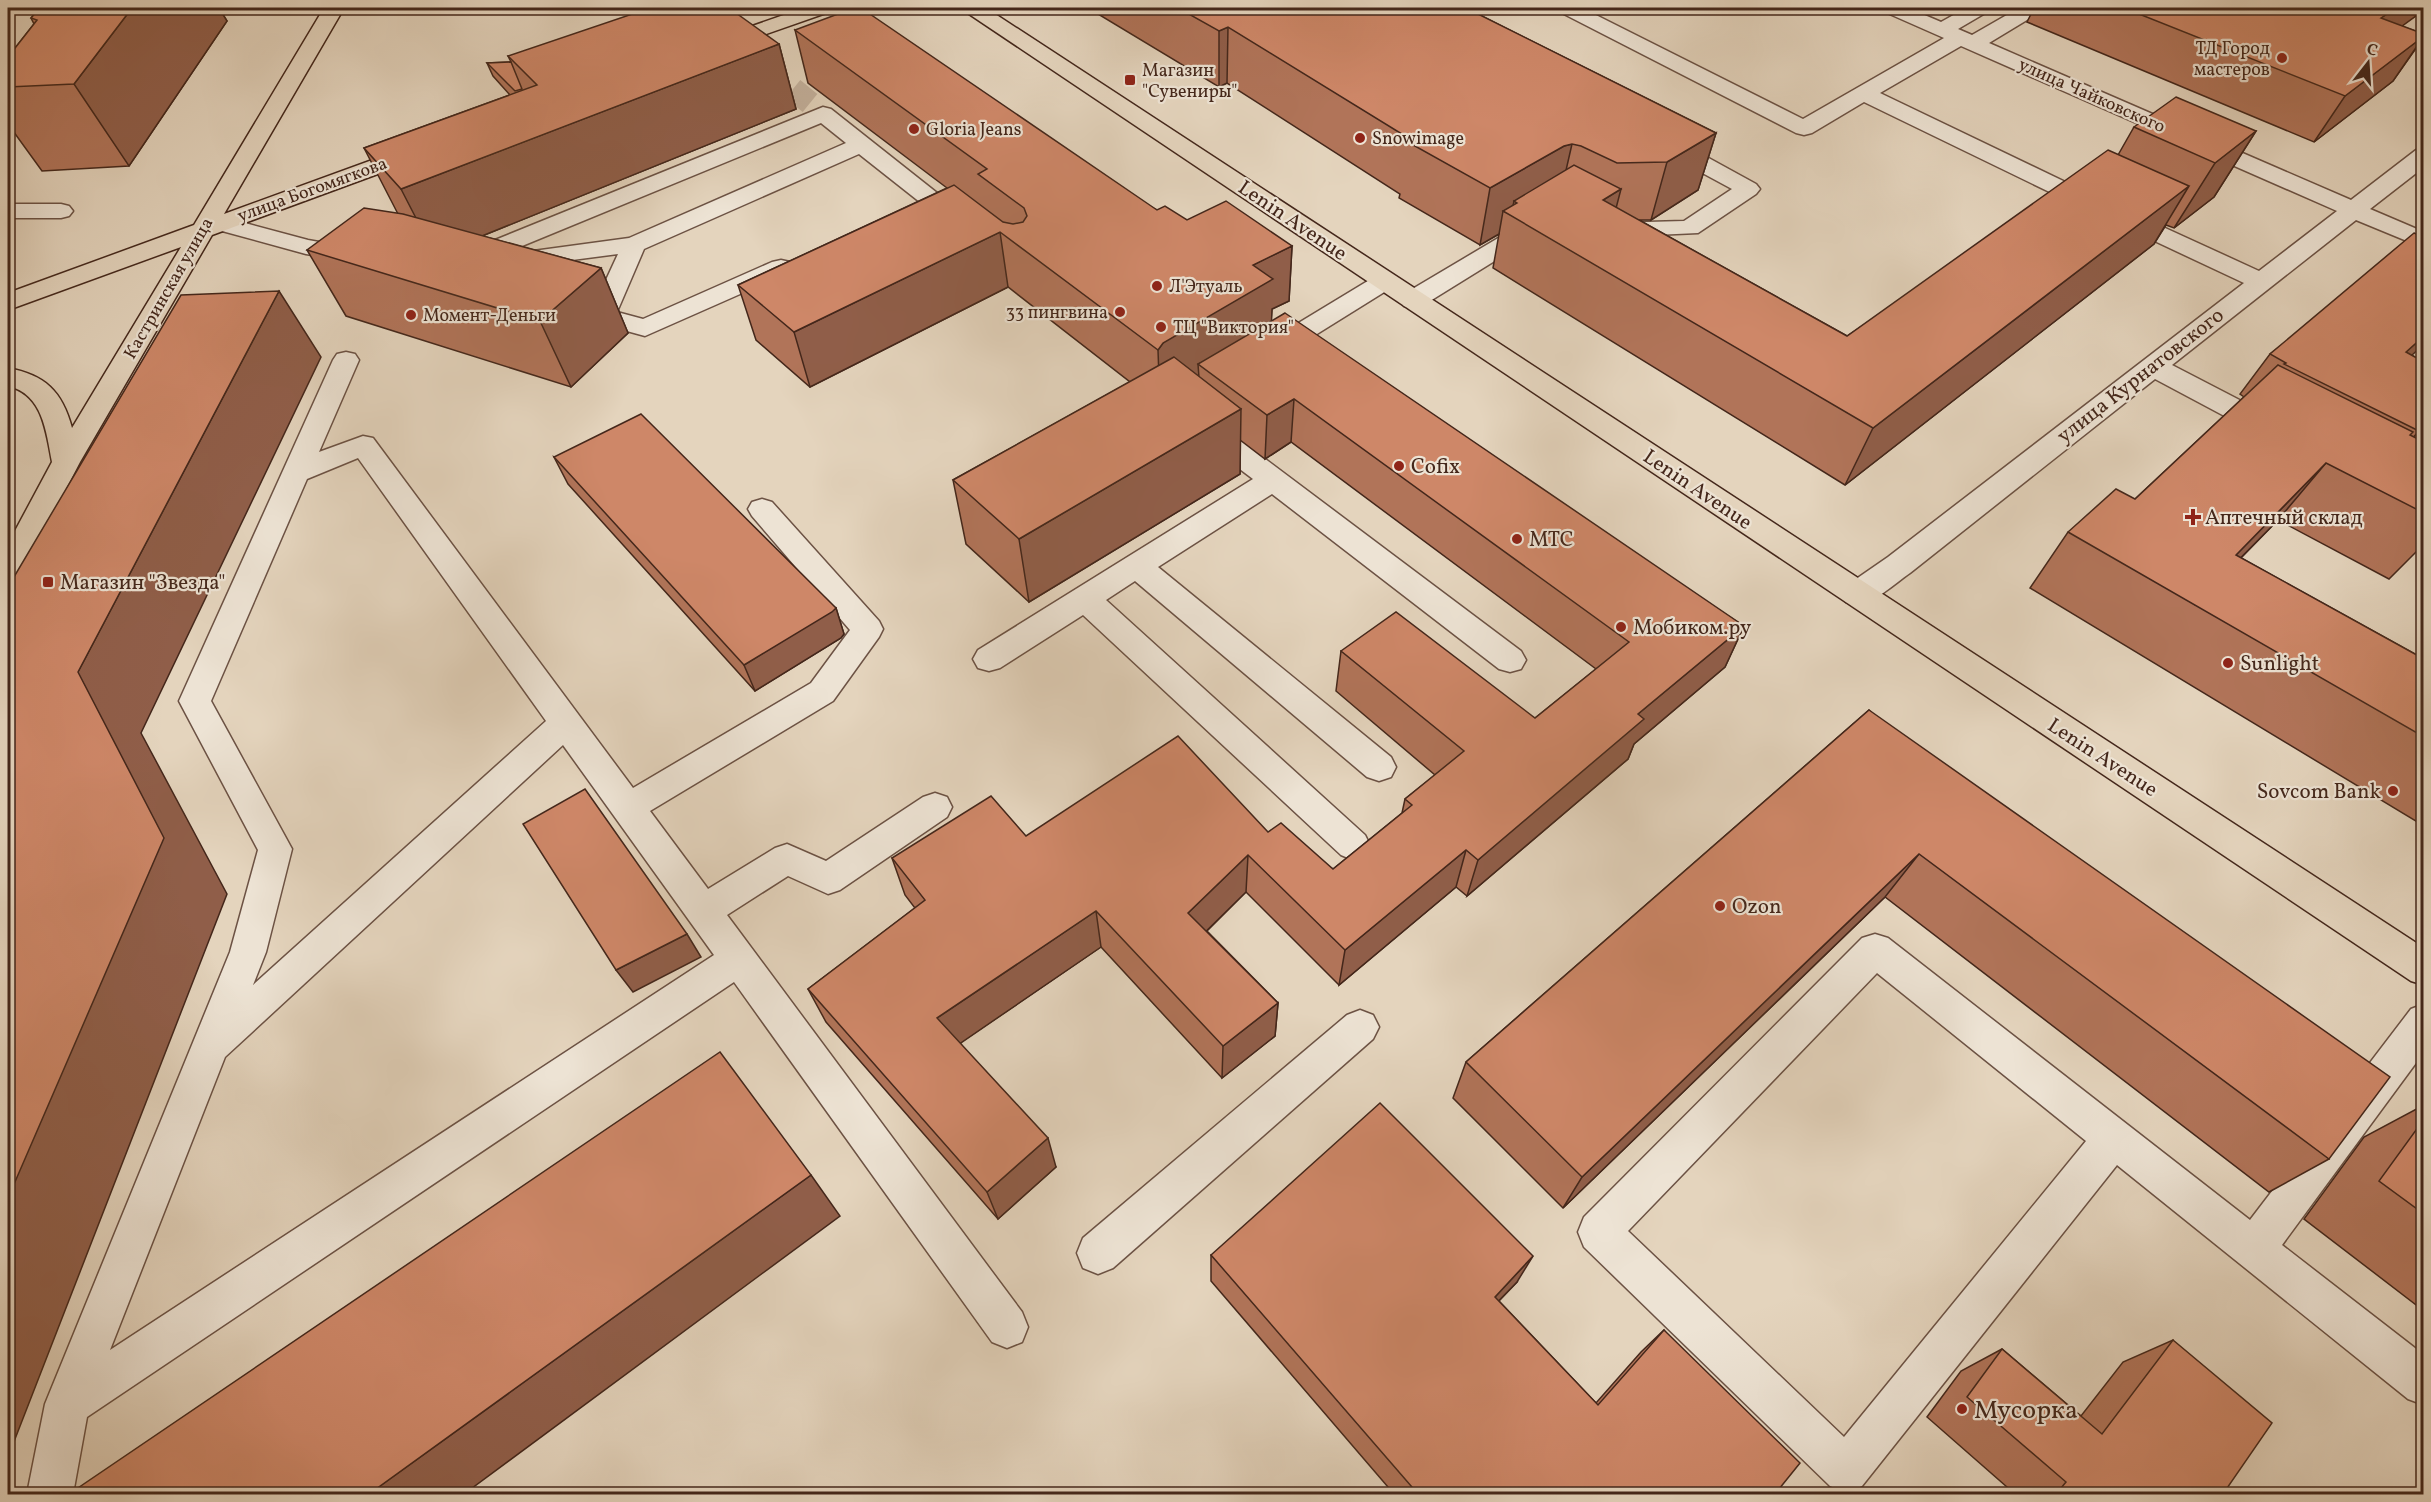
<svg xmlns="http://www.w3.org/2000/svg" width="2431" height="1502" viewBox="0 0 2431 1502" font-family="Vollkorn,serif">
<rect width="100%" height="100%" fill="#e4d4bd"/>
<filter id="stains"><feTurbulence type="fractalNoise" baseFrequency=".00333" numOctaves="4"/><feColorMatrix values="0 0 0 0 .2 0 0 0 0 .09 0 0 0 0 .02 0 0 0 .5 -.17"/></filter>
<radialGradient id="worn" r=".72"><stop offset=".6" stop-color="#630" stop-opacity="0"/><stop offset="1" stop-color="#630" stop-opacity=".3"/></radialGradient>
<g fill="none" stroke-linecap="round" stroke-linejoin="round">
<path stroke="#c4b19d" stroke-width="23" stroke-dasharray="23 11" stroke-linecap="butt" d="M 793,89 L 810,103"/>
<defs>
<g id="minor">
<path d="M 1557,8 L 1582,8 L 1803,119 L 1944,38 L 1885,12 L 1882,8 L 1908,8 L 1941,22 L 1966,8 L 1990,8 L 1987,12 L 1958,29 L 1972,35 L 2019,8 L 2043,8 L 2040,12 L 1989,43 L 2351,200 L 2416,150 L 2424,148 L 2424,167 L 2370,209 L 2424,232 L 2424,248 L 2356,220 L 2172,365 L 2282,422 L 2286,429 L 2282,436 L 2272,438 L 2262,436 L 2155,379 L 1910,573 C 1891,586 1870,609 1846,602 L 1842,594 L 1846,586 L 1888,557 L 2244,283 L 2112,221 L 2108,216 L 2112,211 L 2120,209 L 2128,211 L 2259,271 L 2337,211 L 1961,46 L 1880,93 L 2080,189 L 2084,194 L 2080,199 L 2072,201 L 2064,199 L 1864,102 L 1812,133 L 1804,135 L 1796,133 L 1560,12 Z"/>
<path d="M 823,107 L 831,109 L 970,219 L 974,224 L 970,229 L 962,231 L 954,229 L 859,154 L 644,249 L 617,312 L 643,319 L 772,262 L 781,260 L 790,262 L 793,267 L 790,272 L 645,336 L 572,316 L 568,310 L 572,304 L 581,302 L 594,306 L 618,254 L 511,268 L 502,266 L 499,261 L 502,256 L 511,254 L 629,238 L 846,143 L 821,123 L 476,265 L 467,267 L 458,265 L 455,260 L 458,255 Z"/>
<path d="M 1666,137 L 1674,139 L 1756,184 L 1760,189 L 1756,194 L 1698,233 L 1611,237 L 1603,235 L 1599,230 L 1603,225 L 1611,223 L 1684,221 L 1732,189 L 1658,149 L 1655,144 L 1658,139 Z"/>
<path d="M 8,204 L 61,204 L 69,206 L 73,211 L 69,216 L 61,218 L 8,218 Z"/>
<path d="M 219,216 L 308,240 L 364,250 L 367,255 L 364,260 L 355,262 L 306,254 L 211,228 L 207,223 L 211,218 Z"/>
<path d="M 1535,219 L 1543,221 L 1547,226 L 1543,231 L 1422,306 L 1413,308 L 1404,306 L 1400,300 L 1404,294 L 1527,221 Z"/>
<path d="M 1385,273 L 1394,276 L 1397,281 L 1394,286 L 1280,357 L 1271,359 L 1262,357 L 1258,351 L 1262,345 L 1376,276 Z"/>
<path d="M 346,352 L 355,354 L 359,360 L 319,452 L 363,436 L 373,438 L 633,788 L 811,683 L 850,630 L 752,516 L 748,509 L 752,502 L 762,499 L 772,502 L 879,621 L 883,629 L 879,637 L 833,701 L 650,811 L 708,889 L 775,848 L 787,844 L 826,861 L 923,797 L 935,793 L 947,797 L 952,807 L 947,817 L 840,890 L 828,894 L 788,876 L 727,915 L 1022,1312 L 1028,1327 L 1022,1342 L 1007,1348 L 992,1342 L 734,982 L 87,1417 L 73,1494 L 27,1494 L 45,1404 L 230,952 L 258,850 L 179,701 L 333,360 L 337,354 ZM 358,458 L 546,721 L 253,985 L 266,952 L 292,849 L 211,701 L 307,479 ZM 563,745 L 714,955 L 110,1350 L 225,1057 Z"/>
<path d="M 1206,420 L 1216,422 L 1521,651 L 1526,660 L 1521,669 L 1510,672 L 1499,669 L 1272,494 L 1158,567 L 1391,757 L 1396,767 L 1391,777 L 1379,781 L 1367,777 L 1135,581 L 1106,600 L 1365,835 L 1370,845 L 1365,855 L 1353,860 L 1341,855 L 1083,615 L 1000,668 L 989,671 L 978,668 L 973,659 L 978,650 L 1253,479 L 1196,436 L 1192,429 L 1196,422 Z"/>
<path d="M 1875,934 L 1888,938 L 2250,1220 L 2411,1009 L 2424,1004 L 2424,1052 L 2282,1245 L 2424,1355 L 2424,1405 L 2408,1399 L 2117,1165 L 1862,1486 L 1846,1493 L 1830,1486 L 1584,1247 L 1578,1232 L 1584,1217 L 1862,938 ZM 1877,973 L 2086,1141 L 1844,1437 L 1628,1231 Z"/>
<path d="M 1360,1010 L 1373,1015 L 1379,1027 L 1373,1039 L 1113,1268 L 1098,1274 L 1083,1268 L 1077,1253 L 1083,1238 L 1347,1015 Z"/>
</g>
<g id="major">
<path d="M 324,8 L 344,8 L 224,214 L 408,147 L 416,145 L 424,147 L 427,152 L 424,157 L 212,235 L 80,462 L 19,579 L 8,582 L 8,544 L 52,462 C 46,431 43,394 8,386 L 8,368 C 45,375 62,391 72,428 L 181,247 L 8,310 L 8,293 L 194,225 Z"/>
<path d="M 804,8 L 832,8 L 829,12 L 723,49 L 716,51 L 709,49 L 706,45 L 709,41 Z"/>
<path d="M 963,8 L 986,8 L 2424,948 L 2424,985 L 2411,981 L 966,12 Z"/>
</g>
</defs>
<use href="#minor" stroke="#6c5244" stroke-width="3"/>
<use href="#major" stroke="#44271b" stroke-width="3"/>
<use href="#minor" fill="#ede3d4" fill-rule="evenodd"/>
<use href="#major" fill="#e4d4bd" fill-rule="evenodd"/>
</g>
<g fill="#b17459" stroke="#44271b" stroke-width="1.5">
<path d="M 40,8 L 219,8 L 227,21 L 129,166 L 42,171 L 8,124 L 8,57 L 34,24 L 31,18 Z"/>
<path d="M 1088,8 L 1466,8 L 1716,133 L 1698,190 L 1651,220 L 1639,220 L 1847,336 L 2118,155 L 2134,127 L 2256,131 L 2214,197 L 2174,228 L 2166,225 L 2154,244 L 1845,485 L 1493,268 L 1499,234 L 1480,245 L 1399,198 L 1400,194 L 1227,83 L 1219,87 Z"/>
<path d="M 1991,8 L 2016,8 L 2005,13 Z"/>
<path d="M 2034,8 L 2424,8 L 2424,10 L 2401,26 L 2424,34 L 2424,37 L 2393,81 L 2314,142 L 2027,22 Z"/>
<path d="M 795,30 L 1157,210 L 1187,220 L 1292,246 L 1289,301 L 1272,309 L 1271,321 L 1744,626 L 1725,667 L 1634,744 L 1628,759 L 1467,896 L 1456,887 L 1339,985 L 1246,892 L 1207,931 L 1278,1003 L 1275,1036 L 1222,1078 L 1101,947 L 960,1043 L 1056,1167 L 998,1219 L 826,1022 L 808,989 L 915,908 L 905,895 L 892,858 L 1026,836 L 1268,832 L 1333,869 L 1402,813 L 1405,799 L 1435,775 L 1336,691 L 1341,651 L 1535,718 L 1596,669 L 1291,442 L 1265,459 L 1240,440 L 1240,474 L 1029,602 L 966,544 L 953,480 L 1130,382 L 1008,287 L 810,387 L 756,340 L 738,285 L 947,188 L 808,83 Z"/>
<path d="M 779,44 L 796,109 L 482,236 L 601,268 L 628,333 L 571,387 L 346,316 L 307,250 L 398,214 L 364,148 L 510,95 L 493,76 L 487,63 L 511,62 L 508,56 Z"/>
<path d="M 2424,237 L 2424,344 L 2411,355 L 2424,362 L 2424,435 L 2418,439 L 2424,442 L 2424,544 L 2389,579 L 2278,520 L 2241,558 L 2424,659 L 2424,826 L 2030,588 L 2068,532 L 2135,499 L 2244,397 L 2240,394 L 2270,354 Z"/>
<path d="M 554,457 L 836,608 L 844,634 L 841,638 L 755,691 L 568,484 Z"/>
<path d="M 1869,710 L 2329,1159 L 2269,1192 L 1885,897 L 1563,1208 L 1453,1098 L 1466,1062 Z"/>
<path d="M 2424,1105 L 2424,1311 L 2304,1219 L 2364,1137 Z"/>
<path d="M 1211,1255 L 1517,1282 L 1499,1301 L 1596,1403 L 1641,1352 L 1664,1330 L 1775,1494 L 1394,1494 L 1211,1281 Z"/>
<path d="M 2173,1340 L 2223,1494 L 2015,1494 L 1927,1417 L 1961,1371 L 2002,1349 L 2081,1416 L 2123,1362 Z"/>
</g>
<g fill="#905e49" stroke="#44271b" stroke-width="1.5">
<path d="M 132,8 L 219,8 L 227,21 L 129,166 L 74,84 Z"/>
<path d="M 2008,8 L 2016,8 L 2005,13 Z"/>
<path d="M 2396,8 L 2424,8 L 2424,10 L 2350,64 L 2381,18 Z"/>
<path d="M 1228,27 L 1227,83 L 1219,87 L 1219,31 Z"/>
<path d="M 2424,36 L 2393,81 L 2314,142 L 2345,96 Z"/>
<path d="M 779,44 L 796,109 L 435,255 L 401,189 Z"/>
<path d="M 2256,131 L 2214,197 L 2174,228 L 2215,163 Z"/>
<path d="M 1716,133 L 1698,190 L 1651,220 L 1667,162 Z"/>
<path d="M 1572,144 L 1559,201 L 1517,203 L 1514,201 L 1511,215 L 1503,211 L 1499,234 L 1480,245 L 1490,188 L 1564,146 Z"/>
<path d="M 2189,186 L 2154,244 L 1845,485 L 1873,428 Z"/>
<path d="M 1621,189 L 1606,247 L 1603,200 Z"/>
<path d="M 1000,232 L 1008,287 L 810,387 L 794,332 Z"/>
<path d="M 1292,246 L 1289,301 L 1272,309 L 1271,334 L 1198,364 L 1199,378 L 1160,405 L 1158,350 L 1163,343 L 1253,265 Z"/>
<path d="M 601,268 L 628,333 L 571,387 L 540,321 Z"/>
<path d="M 279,291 L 321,357 L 141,733 L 227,894 L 8,1457 L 8,1198 L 78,672 Z"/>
<path d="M 2424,336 L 2424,344 L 2372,392 L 2406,352 Z"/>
<path d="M 1294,399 L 1291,442 L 1265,459 L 1267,415 Z"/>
<path d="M 1241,409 L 1240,474 L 1029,602 L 1019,539 Z"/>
<path d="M 2424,427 L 2424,435 L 2383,470 L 2419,431 Z"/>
<path d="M 2326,463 L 2278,520 L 2194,605 L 2236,555 Z"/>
<path d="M 836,608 L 844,634 L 841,638 L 755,691 L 744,665 Z"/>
<path d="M 1744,626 L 1725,667 L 1634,744 L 1628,759 L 1467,896 L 1478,860 L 1638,714 Z"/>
<path d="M 1466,850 L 1456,887 L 1339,985 L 1345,950 Z"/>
<path d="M 1919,854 L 1885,897 L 1563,1208 L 1582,1177 Z"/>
<path d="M 1248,855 L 1246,892 L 1189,948 L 1188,913 Z"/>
<path d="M 1096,911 L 1101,947 L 949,1051 L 937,1018 Z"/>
<path d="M 687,934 L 701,957 L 633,992 L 616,970 Z"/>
<path d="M 1278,1003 L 1275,1036 L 1222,1078 L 1223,1046 Z"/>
<path d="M 1048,1138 L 1056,1167 L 998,1219 L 987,1192 Z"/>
<path d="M 811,1175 L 840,1216 L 464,1494 L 369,1494 Z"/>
<path d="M 1533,1256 L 1517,1282 L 1480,1320 L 1495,1297 Z"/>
</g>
<g fill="#ce8768" stroke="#44271b" stroke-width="1.5">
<path d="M 40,8 L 132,8 L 74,84 L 8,87 L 8,57 L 37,20 L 31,18 Z"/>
<path d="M 640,8 L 650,8 L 640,11 Z"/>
<path d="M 650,8 L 729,8 L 779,44 L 401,189 L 364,148 L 537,85 L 508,56 Z"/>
<path d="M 854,8 L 861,8 L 1157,210 L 1165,206 L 1187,220 L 1226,201 L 1292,246 L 1253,265 L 1273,279 L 1163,343 L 1158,350 L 1000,232 L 794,332 L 738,285 L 954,185 L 1003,222 L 1013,224 L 1023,222 L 1027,216 L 1024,208 L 978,174 L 987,169 L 795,30 Z"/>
<path d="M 1178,8 L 1466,8 L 1716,133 L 1667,162 L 1617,163 L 1581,146 L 1572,144 L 1564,146 L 1490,188 L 1406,141 L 1410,139 L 1228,27 L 1219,31 Z"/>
<path d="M 2124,8 L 2396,8 L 2381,18 L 2424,34 L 2424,36 L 2345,96 Z"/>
<path d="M 511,62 L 522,89 L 515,91 L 487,63 Z"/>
<path d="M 2176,97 L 2256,131 L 2215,163 L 2134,127 Z"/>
<path d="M 2108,150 L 2189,186 L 1873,428 L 1503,211 L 1517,203 L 1514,201 L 1574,165 L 1621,189 L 1603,200 L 1847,336 Z"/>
<path d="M 364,208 L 403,214 L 601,268 L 540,321 L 307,250 Z"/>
<path d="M 2414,233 L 2424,237 L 2424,336 L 2406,352 L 2424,362 L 2424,427 L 2419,431 L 2284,364 L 2286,363 L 2270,354 Z"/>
<path d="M 279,291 L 78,672 L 164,838 L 8,1198 L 8,587 L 181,295 Z"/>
<path d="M 1285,313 L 1744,626 L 1638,714 L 1644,719 L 1478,860 L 1466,850 L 1345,950 L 1248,855 L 1188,913 L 1278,1003 L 1223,1046 L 1096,911 L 937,1018 L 1048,1138 L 987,1192 L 808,989 L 925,900 L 892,858 L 991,796 L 1026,836 L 1178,736 L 1268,832 L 1281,823 L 1333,869 L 1412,805 L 1405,799 L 1464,751 L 1341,651 L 1396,612 L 1535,718 L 1629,642 L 1294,399 L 1267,415 L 1198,364 Z"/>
<path d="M 1174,357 L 1241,409 L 1019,539 L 953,480 Z"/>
<path d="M 2278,365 L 2413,432 L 2410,435 L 2424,442 L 2424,513 L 2326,463 L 2236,555 L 2424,659 L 2424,737 L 2068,532 L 2116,489 L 2135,499 Z"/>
<path d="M 641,414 L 836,608 L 832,612 L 744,665 L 554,457 Z"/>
<path d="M 1869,710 L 2390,1077 L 2329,1159 L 1919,854 L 1582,1177 L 1466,1062 Z"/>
<path d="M 585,789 L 687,934 L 616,970 L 523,824 Z"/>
<path d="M 720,1052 L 811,1175 L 369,1494 L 77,1494 L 75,1490 Z"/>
<path d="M 1380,1103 L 1533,1256 L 1495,1297 L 1598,1405 L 1664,1330 L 1800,1463 L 1775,1494 L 1418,1494 L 1211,1255 Z"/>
<path d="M 2424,1119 L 2424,1214 L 2379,1181 Z"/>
<path d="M 2173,1340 L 2272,1423 L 2223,1494 L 2056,1494 L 2066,1482 L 1967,1397 L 2002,1349 L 2102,1434 Z"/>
</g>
<g fill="#8f2418" stroke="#ede3d4" stroke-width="2">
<circle cx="2282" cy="58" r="6"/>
<rect x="1124" y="74" width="12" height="12" rx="3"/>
<circle cx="914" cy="129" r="6"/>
<circle cx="1360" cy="138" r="6"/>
<circle cx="1157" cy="286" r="6"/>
<circle cx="1120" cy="312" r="6"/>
<circle cx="411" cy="315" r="6"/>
<circle cx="1161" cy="327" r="6"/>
<circle cx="1399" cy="466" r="6"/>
<path d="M2190 508h6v6h6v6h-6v6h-6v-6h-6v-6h6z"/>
<circle cx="1517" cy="539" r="6"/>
<rect x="42" y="576" width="12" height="12" rx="3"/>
<circle cx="1621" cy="627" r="6"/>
<circle cx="2228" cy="663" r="6"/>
<circle cx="2393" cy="791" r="6"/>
<circle cx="1720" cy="906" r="6"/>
<circle cx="1962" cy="1409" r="6"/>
</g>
<g text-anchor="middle" stroke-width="4.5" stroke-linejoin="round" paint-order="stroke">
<g font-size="18" fill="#44271b" stroke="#ede3d4" text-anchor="start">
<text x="2270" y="54" text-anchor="end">ТД Город<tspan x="2270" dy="21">мастеров</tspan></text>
<text x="1142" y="76">Магазин<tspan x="1142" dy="21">"Сувениры"</tspan></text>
<text x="926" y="135">Gloria Jeans</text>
<text x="1372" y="144">Snowimage</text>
<text x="1169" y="292">Л'Этуаль</text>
<text x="1108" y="318" text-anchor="end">33 пингвина</text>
<text x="423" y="321">Момент-Деньги</text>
<text x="1173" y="333">ТЦ "Виктория"</text>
</g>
<g font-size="18" fill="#44271b" stroke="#ede3d4">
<text transform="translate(2092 95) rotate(24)" y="6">улица Чайковского</text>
<text transform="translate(312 189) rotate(-20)" y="6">улица Богомягкова</text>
<text transform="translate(168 288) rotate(-60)" y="6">Кастринская улица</text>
</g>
<g font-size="21" fill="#44271b" stroke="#ede3d4">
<text transform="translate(1293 220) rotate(34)" y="7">Lenin Avenue</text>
<text transform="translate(2140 375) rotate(-38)" y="7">улица Курнатовского</text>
<text transform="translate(1698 489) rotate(34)" y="7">Lenin Avenue</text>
<text transform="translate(2103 757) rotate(33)" y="7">Lenin Avenue</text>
</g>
<g font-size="21" fill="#44271b" stroke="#ede3d4" text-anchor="start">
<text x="1411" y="473">Cofix</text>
<text x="2205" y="524">Аптечный склад</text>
<text x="1529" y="546">МТС</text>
<text x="60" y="589">Магазин "Звезда"</text>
<text x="1633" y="634">Мобиком.ру</text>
<text x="2240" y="670">Sunlight</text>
<text x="2381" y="798" text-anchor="end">Sovcom Bank</text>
<text x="1732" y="913">Ozon</text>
</g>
<g font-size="26" fill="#44271b" stroke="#ede3d4" text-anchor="start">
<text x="1974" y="1418">Мусорка</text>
</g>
</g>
<rect width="2431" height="1502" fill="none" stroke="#e4d4bd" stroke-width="30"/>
<rect x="9" y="9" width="2413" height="1484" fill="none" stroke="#44271b" stroke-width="3"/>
<rect x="15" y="15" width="2401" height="1472" fill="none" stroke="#44271b" stroke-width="1.5"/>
<g transform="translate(2368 63) rotate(17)" stroke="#ede3d4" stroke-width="4.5" paint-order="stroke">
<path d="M0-4.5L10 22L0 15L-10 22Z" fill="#44271b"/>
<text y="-9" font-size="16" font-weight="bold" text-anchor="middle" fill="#44271b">С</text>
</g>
<rect width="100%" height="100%" filter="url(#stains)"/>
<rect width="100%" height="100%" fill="url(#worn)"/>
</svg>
